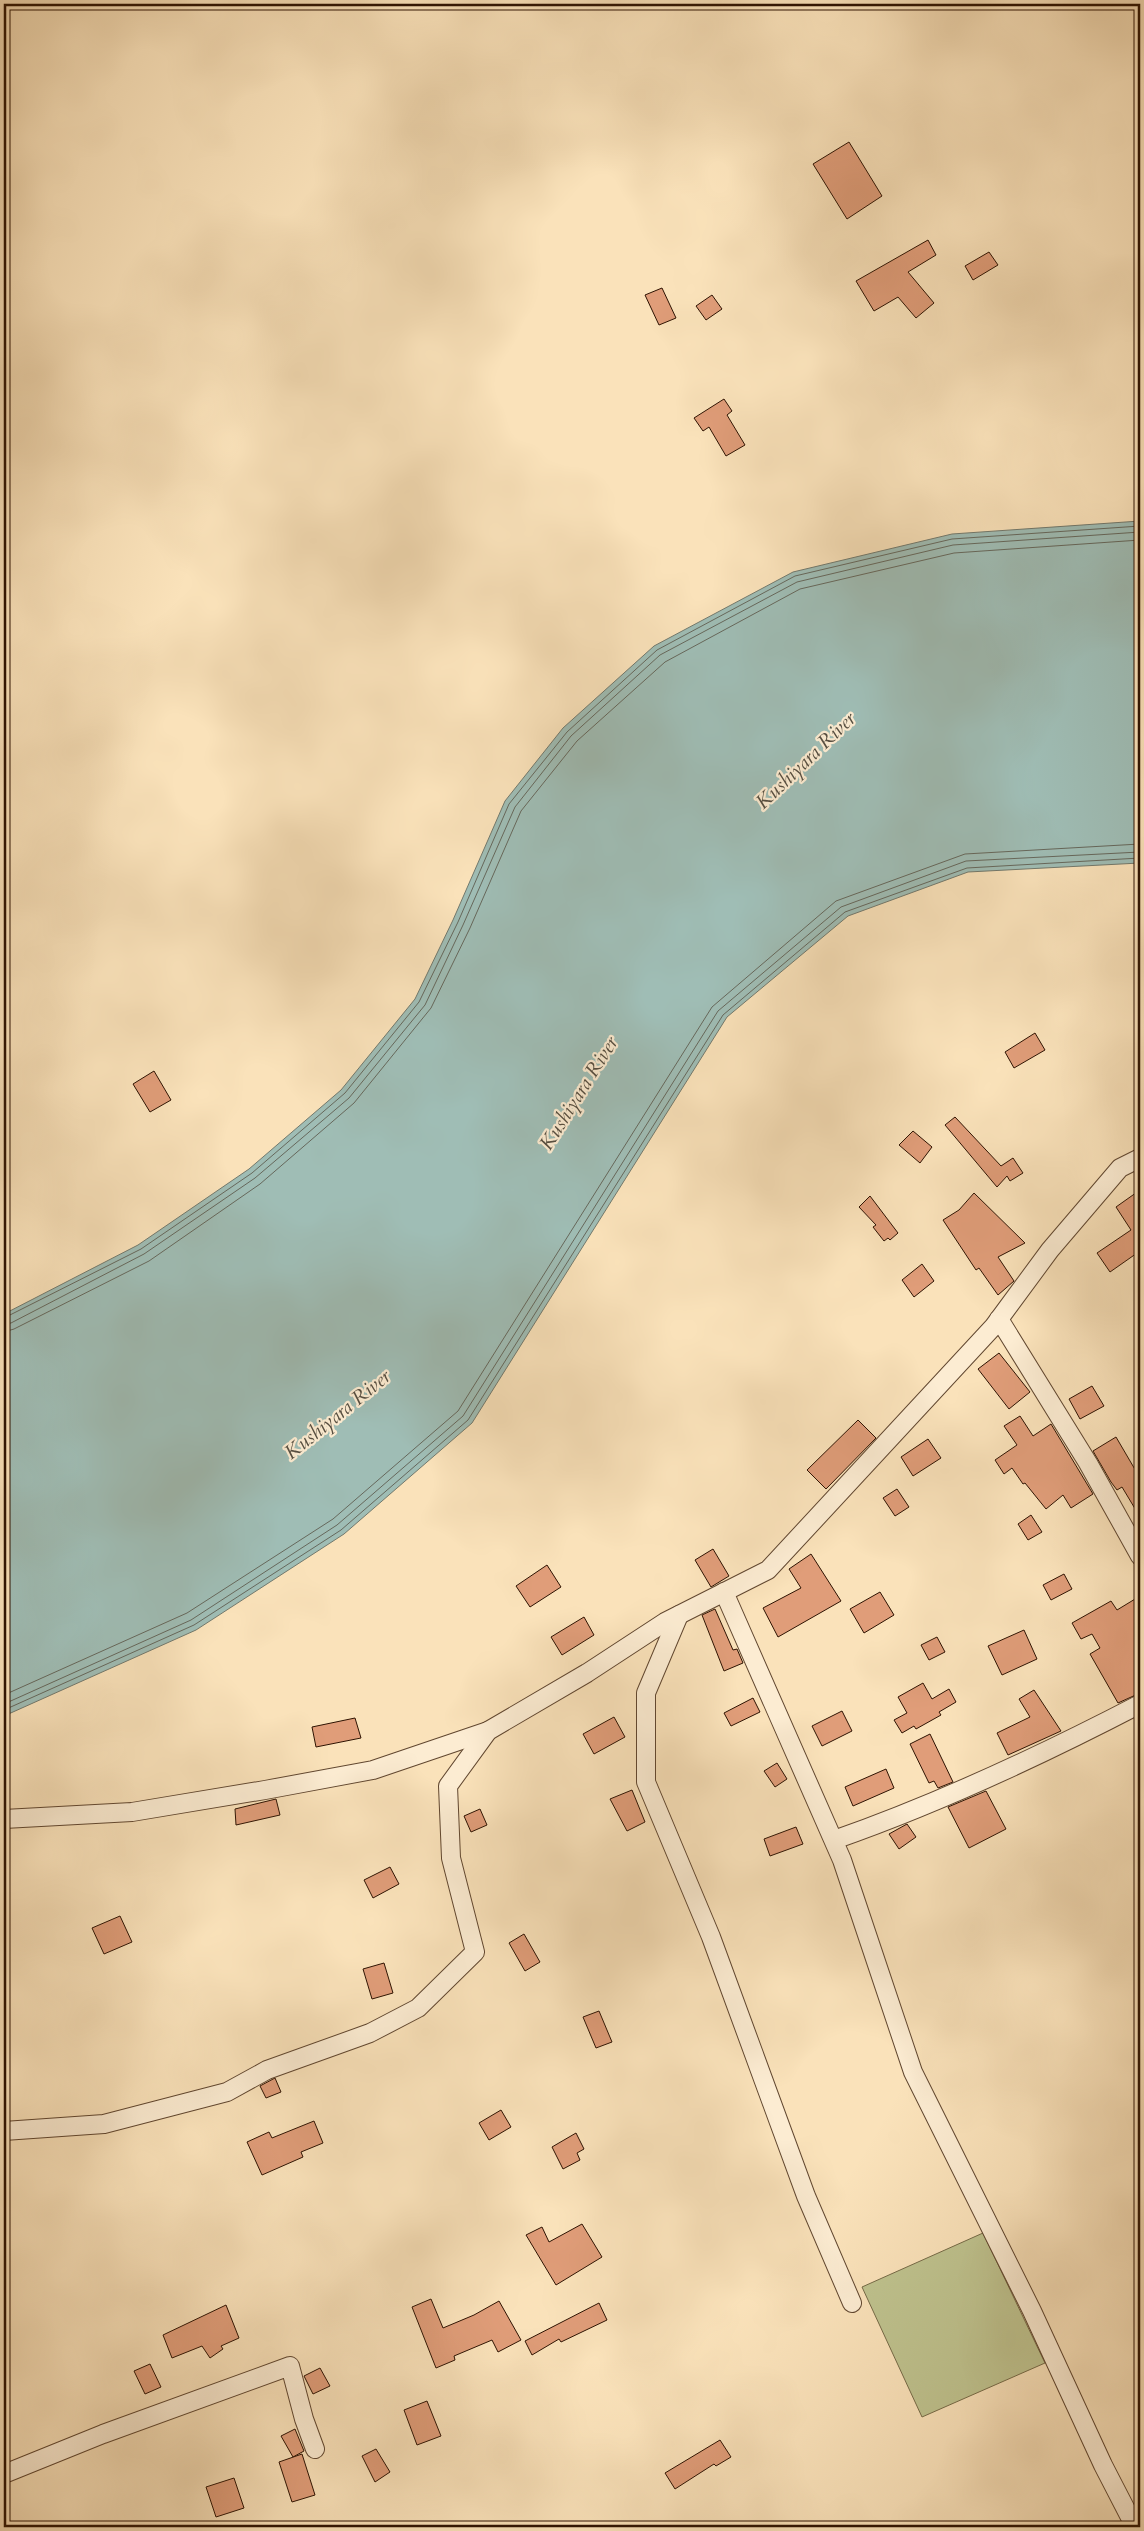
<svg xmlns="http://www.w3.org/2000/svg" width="1144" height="2531" viewBox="0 0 1144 2531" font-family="Cardo,serif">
<rect width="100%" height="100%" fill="#fae2ba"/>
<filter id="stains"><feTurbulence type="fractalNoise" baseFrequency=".004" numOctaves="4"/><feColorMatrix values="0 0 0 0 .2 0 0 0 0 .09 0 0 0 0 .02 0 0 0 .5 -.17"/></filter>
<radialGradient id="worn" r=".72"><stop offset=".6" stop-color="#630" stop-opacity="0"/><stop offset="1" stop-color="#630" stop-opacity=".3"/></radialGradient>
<path fill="#bfc38f" stroke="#766b48" d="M 983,2233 L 1045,2363 L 922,2417 L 862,2287 Z"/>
<path fill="#9fbdb5" stroke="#72796d" d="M 1140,521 L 1140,863 L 968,872 L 848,916 L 727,1017 L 472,1423 L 344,1534 L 196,1630 L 4,1716 L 4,1314 L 138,1245 L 249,1169 L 341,1090 L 415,999 L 453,920 L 505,801 L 563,728 L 654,646 L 793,572 L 952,534 Z"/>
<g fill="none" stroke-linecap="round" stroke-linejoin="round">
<g stroke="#66685c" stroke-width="1">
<path d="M 4,1318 L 141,1249 L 252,1173 L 345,1093 L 419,1002 L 458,922 L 509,804 L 567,732 L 657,650 L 795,576 L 952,539 L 1140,526"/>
<path d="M 4,1324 L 11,1323 L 144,1254 L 255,1178 L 349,1098 L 425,1005 L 463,925 L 515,807 L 571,736 L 660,655 L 797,582 L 953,545 L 1140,532"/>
<path d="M 4,1332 L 14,1329 L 149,1261 L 260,1184 L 354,1103 L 431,1008 L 470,928 L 521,811 L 577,741 L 665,662 L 800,589 L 954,553 L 1140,540"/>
<path d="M 4,1695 L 187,1613 L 333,1519 L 458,1411 L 712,1007 L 836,901 L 965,854 L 1140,844"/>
<path d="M 4,1704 L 191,1620 L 337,1525 L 463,1416 L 718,1011 L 841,907 L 966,861 L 1140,852"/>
<path d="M 4,1710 L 194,1625 L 341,1530 L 468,1420 L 723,1015 L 845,912 L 967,868 L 1140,858"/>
</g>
</g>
<g fill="#e09d79" stroke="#2e1302">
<path d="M 849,142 L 882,196 L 847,219 L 813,164 Z"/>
<path d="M 928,240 L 936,255 L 908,272 L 934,303 L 916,318 L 898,297 L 874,311 L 856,281 Z"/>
<path d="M 989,252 L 998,265 L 973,280 L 965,266 Z"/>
<path d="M 662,288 L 676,318 L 659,325 L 645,295 Z"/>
<path d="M 712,295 L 722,309 L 706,320 L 696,306 Z"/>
<path d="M 724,399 L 732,411 L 727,415 L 745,445 L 726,456 L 709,427 L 703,431 L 694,418 Z"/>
<path d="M 1035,1033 L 1045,1050 L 1014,1068 L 1005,1052 Z"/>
<path d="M 154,1071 L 171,1100 L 150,1112 L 133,1084 Z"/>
<path d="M 955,1117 L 1001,1166 L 1013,1158 L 1023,1173 L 1010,1181 L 1007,1176 L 997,1187 L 945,1125 Z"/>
<path d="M 913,1131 L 932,1147 L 920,1163 L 899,1145 Z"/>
<path d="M 1140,1190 L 1140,1251 L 1110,1272 L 1097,1253 L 1131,1230 L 1116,1207 Z"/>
<path d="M 974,1193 L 1025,1243 L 998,1257 L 1014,1281 L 998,1295 L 979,1268 L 976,1270 L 943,1220 L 959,1210 Z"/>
<path d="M 870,1196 L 898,1233 L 890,1240 L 888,1238 L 884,1241 L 873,1227 L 876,1225 L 859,1207 Z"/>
<path d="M 922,1264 L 934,1281 L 914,1297 L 902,1280 Z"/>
<path d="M 999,1353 L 1030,1392 L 1009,1409 L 978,1369 Z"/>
<path d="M 1092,1386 L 1104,1406 L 1080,1419 L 1069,1399 Z"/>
<path d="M 1020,1416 L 1033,1436 L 1051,1424 L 1093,1494 L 1071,1508 L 1063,1495 L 1046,1509 L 1025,1483 L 1023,1484 L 1012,1468 L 1004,1474 L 995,1460 L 1017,1445 L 1004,1426 Z"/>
<path d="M 858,1420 L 876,1438 L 826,1489 L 807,1470 Z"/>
<path d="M 1116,1437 L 1140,1478 L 1140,1517 L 1122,1487 L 1117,1490 L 1111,1482 L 1093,1451 Z"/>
<path d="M 928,1439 L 941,1458 L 913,1476 L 901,1457 Z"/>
<path d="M 897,1489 L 909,1507 L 895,1516 L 883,1498 Z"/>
<path d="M 1031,1515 L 1042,1532 L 1028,1540 L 1018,1524 Z"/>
<path d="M 713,1549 L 729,1576 L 711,1587 L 695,1560 Z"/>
<path d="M 811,1554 L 841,1601 L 778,1637 L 763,1608 L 801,1588 L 789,1569 Z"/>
<path d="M 547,1565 L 561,1587 L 530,1607 L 516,1586 Z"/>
<path d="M 1064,1574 L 1072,1589 L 1051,1600 L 1043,1585 Z"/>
<path d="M 880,1592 L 894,1615 L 864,1633 L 850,1609 Z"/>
<path d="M 1140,1596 L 1140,1693 L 1118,1703 L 1090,1654 L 1100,1648 L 1092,1634 L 1081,1639 L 1072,1623 L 1111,1601 L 1117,1610 Z"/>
<path d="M 715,1609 L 733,1650 L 737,1649 L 743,1663 L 724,1671 L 702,1615 Z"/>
<path d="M 584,1617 L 594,1635 L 562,1655 L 551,1637 Z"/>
<path d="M 1024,1630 L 1037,1659 L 1002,1675 L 988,1646 Z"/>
<path d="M 937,1637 L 945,1652 L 929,1660 L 921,1645 Z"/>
<path d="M 923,1683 L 932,1699 L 949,1689 L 956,1702 L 939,1712 L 941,1715 L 916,1729 L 914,1726 L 902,1733 L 894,1720 L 907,1713 L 898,1697 Z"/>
<path d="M 1034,1690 L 1061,1731 L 1008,1755 L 997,1733 L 1030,1717 L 1019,1699 Z"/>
<path d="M 753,1698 L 760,1712 L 731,1726 L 724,1713 Z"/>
<path d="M 842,1711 L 852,1731 L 822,1746 L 812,1726 Z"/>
<path d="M 614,1717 L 625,1737 L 594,1754 L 583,1734 Z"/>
<path d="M 355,1718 L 361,1738 L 316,1747 L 312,1727 Z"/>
<path d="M 930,1734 L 953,1782 L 938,1788 L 934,1781 L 929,1783 L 910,1744 Z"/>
<path d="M 777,1763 L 787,1779 L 775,1787 L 764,1771 Z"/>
<path d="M 886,1769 L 894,1788 L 853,1806 L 845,1787 Z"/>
<path d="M 632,1790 L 645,1822 L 627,1831 L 610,1799 Z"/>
<path d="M 986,1791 L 1006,1829 L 969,1848 L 948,1807 Z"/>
<path d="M 276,1799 L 280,1815 L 236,1825 L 235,1809 Z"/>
<path d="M 480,1809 L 487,1825 L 471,1832 L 464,1816 Z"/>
<path d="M 907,1824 L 916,1837 L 899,1849 L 889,1834 Z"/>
<path d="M 796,1827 L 803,1844 L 770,1856 L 764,1839 Z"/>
<path d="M 390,1867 L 399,1884 L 373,1898 L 364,1880 Z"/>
<path d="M 120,1916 L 132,1942 L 104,1954 L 92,1928 Z"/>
<path d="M 524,1934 L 540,1962 L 525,1971 L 509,1943 Z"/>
<path d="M 384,1963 L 393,1993 L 372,1999 L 363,1969 Z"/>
<path d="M 599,2011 L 612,2042 L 596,2048 L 583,2017 Z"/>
<path d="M 275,2078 L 281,2092 L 266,2098 L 260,2086 Z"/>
<path d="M 501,2110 L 511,2127 L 489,2140 L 479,2123 Z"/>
<path d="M 314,2121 L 323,2143 L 301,2152 L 303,2157 L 262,2175 L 247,2142 L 269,2132 L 272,2138 Z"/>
<path d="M 576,2133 L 584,2149 L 577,2153 L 580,2160 L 563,2169 L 552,2147 Z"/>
<path d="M 582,2224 L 602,2257 L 556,2285 L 526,2235 L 542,2227 L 549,2242 Z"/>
<path d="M 431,2299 L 443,2328 L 474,2315 L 499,2301 L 521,2340 L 498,2352 L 492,2340 L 454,2356 L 455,2360 L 436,2368 L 412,2307 Z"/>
<path d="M 599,2303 L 607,2320 L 561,2342 L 559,2339 L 532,2355 L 525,2341 Z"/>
<path d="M 226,2305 L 239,2338 L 221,2346 L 223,2349 L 210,2358 L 202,2346 L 172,2358 L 163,2335 Z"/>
<path d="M 150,2364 L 161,2387 L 145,2394 L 134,2371 Z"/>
<path d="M 320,2368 L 330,2386 L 313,2394 L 304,2376 Z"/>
<path d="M 427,2401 L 441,2436 L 417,2445 L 404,2410 Z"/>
<path d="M 295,2429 L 304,2451 L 293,2457 L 281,2436 Z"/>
<path d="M 720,2440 L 731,2457 L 716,2466 L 714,2464 L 675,2489 L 665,2473 Z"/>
<path d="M 376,2449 L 390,2472 L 375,2482 L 362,2456 Z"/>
<path d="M 302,2454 L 315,2495 L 292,2502 L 279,2462 Z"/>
<path d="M 234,2478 L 244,2508 L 216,2517 L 206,2487 Z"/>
</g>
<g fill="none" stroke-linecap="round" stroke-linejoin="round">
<defs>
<g id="minor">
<path d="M 999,1319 L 1088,1463 L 1140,1556"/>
<path d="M 724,1592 L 842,1860 L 913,2072 L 1032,2311 L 1103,2465 L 1135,2527"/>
<path d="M 679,1615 L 646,1693 L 646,1782 L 711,1937 L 806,2196 L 852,2303"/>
<path d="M 4,1819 L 132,1812 L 265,1790 L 373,1770 L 488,1731"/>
<path d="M 834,1840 C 940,1803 1040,1756 1140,1704"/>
<path d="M 4,2131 L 104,2124 L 227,2092 L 267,2070 L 370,2033 L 418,2008 L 475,1952 L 451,1858 L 448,1786 L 488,1731 L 587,1673 L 665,1622 L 768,1570 L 994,1326 L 1050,1250 L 1120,1168 L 1140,1158"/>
<path d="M 4,2474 L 103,2434 L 290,2366 L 304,2419 L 315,2449"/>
</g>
</defs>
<use href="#minor" stroke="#614730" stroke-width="20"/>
<use href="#minor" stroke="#fcecd2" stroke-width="18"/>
</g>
<g text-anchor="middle" stroke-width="4.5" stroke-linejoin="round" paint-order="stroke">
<g font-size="20" font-style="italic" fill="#564e41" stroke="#fcecd2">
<text transform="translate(805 760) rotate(-44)" y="7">Kushiyara River</text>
<text transform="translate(578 1093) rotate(-58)" y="7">Kushiyara River</text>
<text transform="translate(337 1414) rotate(-39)" y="7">Kushiyara River</text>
</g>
</g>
<rect width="1144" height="2531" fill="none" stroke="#fae2ba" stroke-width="20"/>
<rect x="5" y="5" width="1134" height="2521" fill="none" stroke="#2e1302" stroke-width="2.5"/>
<rect x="10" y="10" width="1124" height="2511" fill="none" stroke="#2e1302"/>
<rect width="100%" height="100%" filter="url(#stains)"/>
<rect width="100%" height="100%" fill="url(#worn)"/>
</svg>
